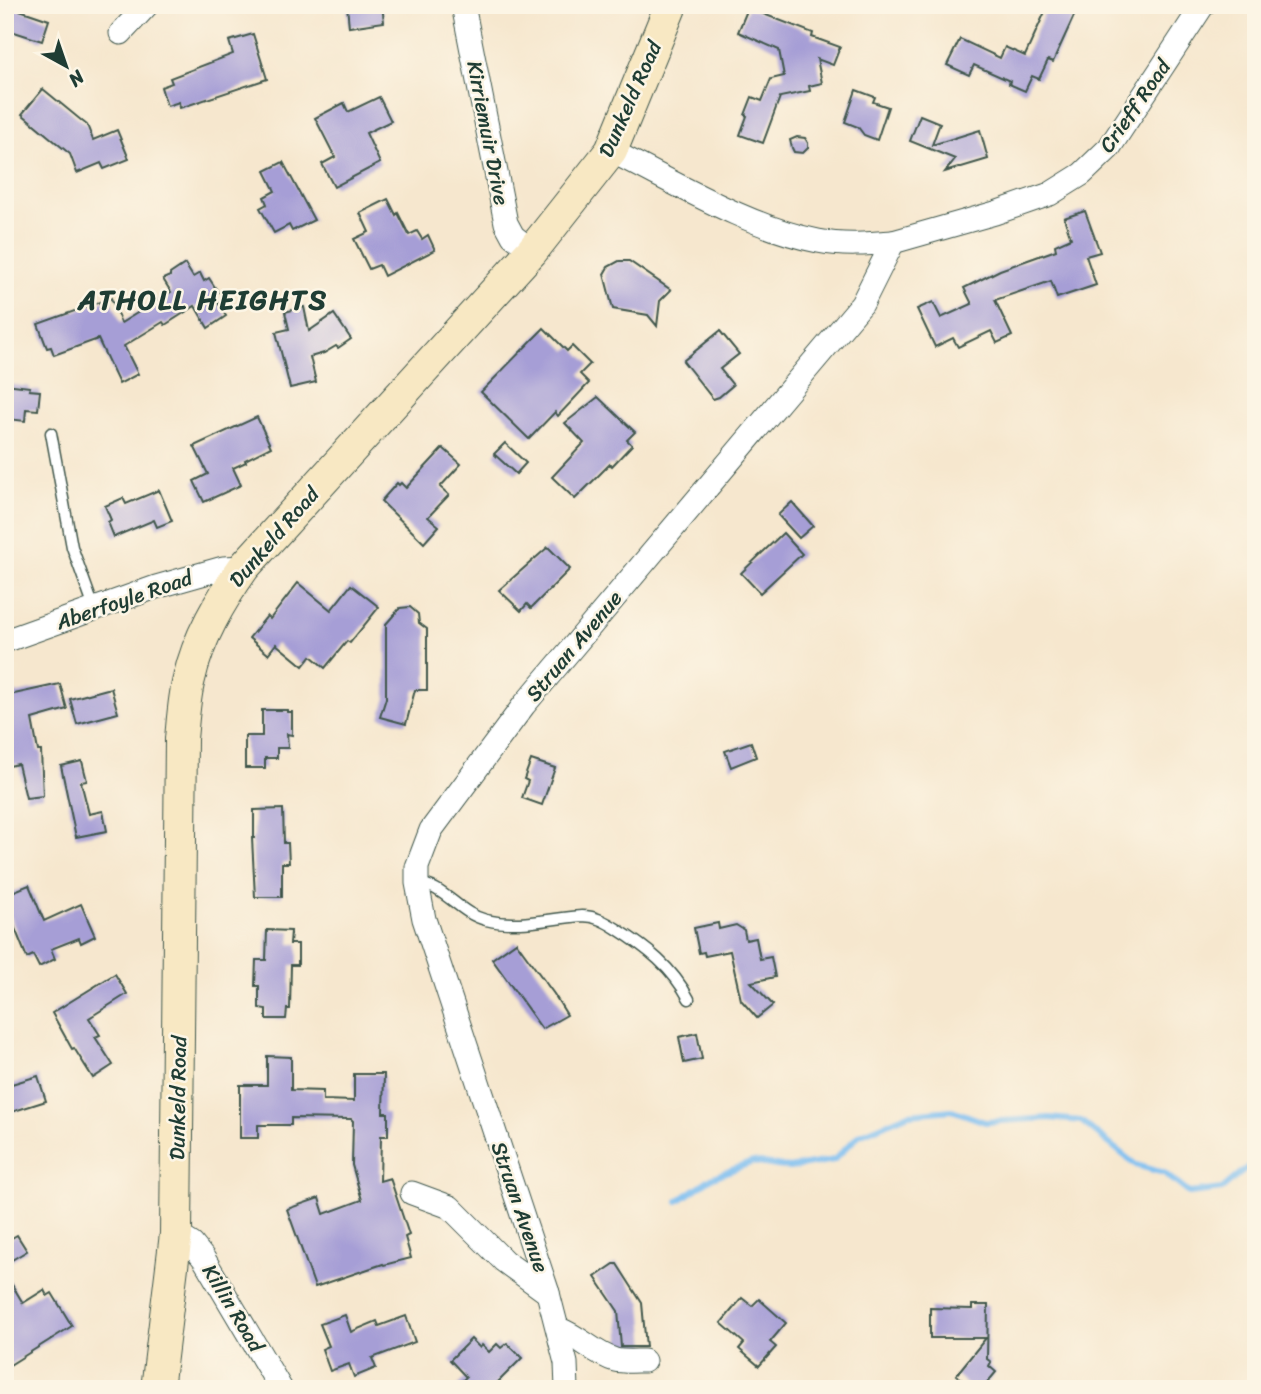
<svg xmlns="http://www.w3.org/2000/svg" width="1261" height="1394" viewBox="0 0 1261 1394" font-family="Sriracha,sans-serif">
<rect width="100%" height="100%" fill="#fcf5e5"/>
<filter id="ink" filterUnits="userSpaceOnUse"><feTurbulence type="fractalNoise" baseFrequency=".0143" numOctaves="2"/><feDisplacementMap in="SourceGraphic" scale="14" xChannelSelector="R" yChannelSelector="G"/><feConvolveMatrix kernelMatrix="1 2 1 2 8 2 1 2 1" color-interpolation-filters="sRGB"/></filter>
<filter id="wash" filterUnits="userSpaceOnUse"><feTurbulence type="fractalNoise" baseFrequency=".00686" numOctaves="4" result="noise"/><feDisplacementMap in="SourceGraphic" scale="28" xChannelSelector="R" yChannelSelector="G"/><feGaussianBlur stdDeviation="1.57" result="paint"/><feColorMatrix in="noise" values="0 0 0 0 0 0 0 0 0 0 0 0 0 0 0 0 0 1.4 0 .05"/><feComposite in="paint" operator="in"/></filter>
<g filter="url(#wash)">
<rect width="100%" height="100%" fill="#f6e7ce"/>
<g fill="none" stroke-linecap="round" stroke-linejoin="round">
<path stroke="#7cbef1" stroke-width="6" d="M 678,1201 L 713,1177 L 753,1162 L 789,1168 L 834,1160 L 859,1135 L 909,1114 L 952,1110 L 985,1122 L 1049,1118 L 1081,1121 L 1136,1165 L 1164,1173 L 1189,1193 L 1222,1189 L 1248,1167 L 1256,1164"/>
</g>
<g id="blocks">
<g fill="#a69ed6">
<path d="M 5,5 L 49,20 L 42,41 L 5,29 Z"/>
<path d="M 347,5 L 382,5 L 384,22 L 349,27 Z"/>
<path d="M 1048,5 L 1079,5 L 1053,62 L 1048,60 L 1039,79 L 1032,76 L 1025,91 L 1009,84 L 1010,81 L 974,65 L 969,75 L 947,65 L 960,39 L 1000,58 L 1005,47 L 1025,56 Z"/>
<path d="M 748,8 L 813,33 L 812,37 L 840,47 L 833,65 L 817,59 L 822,83 L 809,86 L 810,91 L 780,97 L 763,143 L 740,135 L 747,116 L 745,115 L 752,97 L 762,101 L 771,79 L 784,76 L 779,50 L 738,32 Z"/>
<path d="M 253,34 L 267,79 L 180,108 L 179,102 L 167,106 L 161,87 L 172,83 L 170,78 L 233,54 L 229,41 Z"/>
<path d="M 43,89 L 87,125 L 93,140 L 117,130 L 129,159 L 104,169 L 101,163 L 77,173 L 70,154 L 22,114 Z"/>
<path d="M 856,90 L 875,97 L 873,102 L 888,107 L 877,140 L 864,135 L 858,127 L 845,122 Z"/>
<path d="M 379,97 L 391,121 L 366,133 L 380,163 L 334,187 L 322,164 L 335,157 L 315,118 L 344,103 L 348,112 Z"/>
<path d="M 920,115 L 940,123 L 932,145 L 980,130 L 988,159 L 945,172 L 955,159 L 910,141 Z"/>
<path d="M 797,137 L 805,138 L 808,143 L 808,148 L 803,153 L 794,152 L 792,148 L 790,140 Z"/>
<path d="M 283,162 L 314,220 L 292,231 L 289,225 L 274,233 L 260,208 L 267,204 L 264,197 L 275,191 L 265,171 Z"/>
<path d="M 388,199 L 396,215 L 398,213 L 409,235 L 417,231 L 422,239 L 428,235 L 435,250 L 384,276 L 379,265 L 369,269 L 354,239 L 369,232 L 360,213 Z"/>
<path d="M 1085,211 L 1100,252 L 1086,256 L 1096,285 L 1057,298 L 1051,281 L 995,300 L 1012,336 L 997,343 L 991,331 L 958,347 L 953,338 L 935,347 L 917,309 L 933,302 L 941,318 L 972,304 L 964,288 L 1000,270 L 1056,250 L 1055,245 L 1071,238 L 1064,218 Z"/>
<path d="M 619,261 L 629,261 L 671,290 L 660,301 L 657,326 L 648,315 L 613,309 L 604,274 L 608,267 Z"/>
<path d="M 185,264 L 193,277 L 200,273 L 204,281 L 209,278 L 218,292 L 213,295 L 226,316 L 208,328 L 195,306 L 165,325 L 163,322 L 124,346 L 138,374 L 119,384 L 98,339 L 54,355 L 51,347 L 47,348 L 38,324 L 111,298 L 121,323 L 171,292 L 163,279 L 170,276 L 170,274 Z"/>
<path d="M 304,307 L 309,331 L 334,314 L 351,339 L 338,348 L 336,346 L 324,353 L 310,357 L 316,382 L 290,388 L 276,332 L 289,329 L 285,312 Z"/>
<path d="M 544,328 L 567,351 L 572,346 L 590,364 L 580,374 L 589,383 L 558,416 L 555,412 L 529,439 L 481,392 Z"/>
<path d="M 720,331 L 739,354 L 720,369 L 733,385 L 719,397 L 713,399 L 683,361 Z"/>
<path d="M 5,384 L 30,387 L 29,390 L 40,391 L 38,410 L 26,409 L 25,421 L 8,419 L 10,405 L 5,404 Z"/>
<path d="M 598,397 L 635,432 L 627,440 L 632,445 L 612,466 L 610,464 L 575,499 L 552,477 L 584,443 L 565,423 Z"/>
<path d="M 257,417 L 271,447 L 245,460 L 246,462 L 233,468 L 241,485 L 204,502 L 194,481 L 208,474 L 194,446 Z"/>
<path d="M 505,443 L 526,463 L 516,474 L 494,454 Z"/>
<path d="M 443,448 L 461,464 L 440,487 L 449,495 L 428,517 L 439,526 L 424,543 L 381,501 L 397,483 L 399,485 L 401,483 L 406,488 Z"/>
<path d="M 159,490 L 172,521 L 157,527 L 154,520 L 114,537 L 108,522 L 111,520 L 105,506 L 123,498 L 126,504 Z"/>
<path d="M 792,502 L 813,526 L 799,538 L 778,515 Z"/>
<path d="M 783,533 L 802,554 L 760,593 L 741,573 Z"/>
<path d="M 548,547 L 570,569 L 531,608 L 527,604 L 521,611 L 499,590 Z"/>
<path d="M 298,583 L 331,610 L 351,585 L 379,607 L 350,643 L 347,641 L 325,668 L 311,656 L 303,666 L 276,644 L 268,654 L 249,638 L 267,616 L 270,619 Z"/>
<path d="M 410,607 L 418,614 L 419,623 L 427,629 L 427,690 L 415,690 L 406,724 L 380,717 L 386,698 L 386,624 L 400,608 Z"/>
<path d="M 60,684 L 67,709 L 32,719 L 38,751 L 41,751 L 43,796 L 26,798 L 18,764 L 5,767 L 5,696 Z"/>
<path d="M 111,688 L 118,713 L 77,724 L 70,699 Z"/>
<path d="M 262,710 L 287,710 L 287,712 L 292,712 L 292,735 L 287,734 L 288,748 L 277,748 L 277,758 L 265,758 L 265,768 L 245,768 L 245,736 L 262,736 Z"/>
<path d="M 751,742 L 756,757 L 731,767 L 725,751 Z"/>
<path d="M 531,760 L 555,768 L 542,805 L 522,798 L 528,781 L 524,779 Z"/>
<path d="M 82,761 L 87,781 L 81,782 L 89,814 L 103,811 L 107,831 L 76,837 L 61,766 Z"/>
<path d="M 283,809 L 284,843 L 288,843 L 289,863 L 282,863 L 282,897 L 255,897 L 252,838 L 254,838 L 254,810 Z"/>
<path d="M 29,885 L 44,921 L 81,904 L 95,936 L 81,943 L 79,938 L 51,949 L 55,959 L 39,967 L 33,955 L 27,958 L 10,916 L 5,918 L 5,895 Z"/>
<path d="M 718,923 L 719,929 L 736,925 L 744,930 L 746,940 L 756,938 L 760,959 L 771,957 L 775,977 L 751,982 L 773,1005 L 757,1018 L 741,1000 L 730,951 L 705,956 L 704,952 L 699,953 L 694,928 Z"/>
<path d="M 267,930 L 291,931 L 290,944 L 298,944 L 298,965 L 291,965 L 290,1009 L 287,1009 L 286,1019 L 266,1019 L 266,1009 L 259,1008 L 259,986 L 255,986 L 256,960 L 266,960 Z"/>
<path d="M 516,942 L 554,994 L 567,1015 L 542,1029 L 492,959 Z"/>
<path d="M 115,974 L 127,994 L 89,1018 L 100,1035 L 95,1037 L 113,1065 L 93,1078 L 74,1048 L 72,1049 L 52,1013 Z"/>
<path d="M 697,1033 L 702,1059 L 684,1063 L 679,1037 Z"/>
<path d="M 267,1056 L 291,1057 L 291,1090 L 323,1091 L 323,1100 L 354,1101 L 354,1074 L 384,1074 L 383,1113 L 388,1113 L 388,1136 L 381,1136 L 380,1181 L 390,1178 L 409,1235 L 405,1237 L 411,1258 L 384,1265 L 383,1264 L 315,1287 L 287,1209 L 319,1198 L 324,1214 L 362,1200 L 352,1165 L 353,1121 L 351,1119 L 291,1118 L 291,1125 L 258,1125 L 258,1138 L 240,1138 L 240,1085 L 267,1085 Z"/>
<path d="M 38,1076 L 46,1101 L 5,1114 L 5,1086 Z"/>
<path d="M 17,1235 L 27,1251 L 5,1264 L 5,1242 Z"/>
<path d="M 614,1264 L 617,1264 L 642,1303 L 646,1347 L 621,1347 L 618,1311 L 595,1277 Z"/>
<path d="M 5,1273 L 23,1303 L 44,1290 L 47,1296 L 52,1293 L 72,1326 L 5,1368 Z"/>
<path d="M 742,1298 L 752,1306 L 759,1299 L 786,1323 L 770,1342 L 776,1347 L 759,1366 L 739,1349 L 744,1343 L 721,1323 Z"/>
<path d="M 972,1305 L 988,1305 L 987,1359 L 991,1362 L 989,1366 L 996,1372 L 982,1389 L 972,1389 L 956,1375 L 986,1338 L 930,1338 L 930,1308 L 972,1309 Z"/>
<path d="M 345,1315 L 351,1332 L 377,1321 L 379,1326 L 406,1316 L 415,1342 L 372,1358 L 376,1368 L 354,1377 L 349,1364 L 330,1371 L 322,1349 L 329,1346 L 320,1324 Z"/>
<path d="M 471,1339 L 480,1348 L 482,1345 L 489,1352 L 497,1344 L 501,1348 L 507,1343 L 522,1358 L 491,1389 L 454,1389 L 466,1377 L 450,1360 Z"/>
</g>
</g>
</g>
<g filter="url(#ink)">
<use href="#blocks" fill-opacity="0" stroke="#3f564b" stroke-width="2"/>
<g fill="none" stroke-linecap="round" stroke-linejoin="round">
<defs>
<g id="service">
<path d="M 51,433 L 72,547 L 94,608"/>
<path d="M 417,883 C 444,885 459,914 486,920 C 520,928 549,918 582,916 C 596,916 606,922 617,929 C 647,948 672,967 689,999"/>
</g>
<g id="minor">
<path d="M 463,5 L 506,223 L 513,236 L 532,251"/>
<path d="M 121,33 L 147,5"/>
<path d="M 893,242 L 995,213 L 1050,194 L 1082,174 L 1109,148 L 1203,5"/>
<path d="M 5,641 L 156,587 L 223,568 L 244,567"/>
<path d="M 412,1193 L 450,1207 L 504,1261 L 548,1293"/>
<path d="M 176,1234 L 192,1244 L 204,1259 L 281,1389"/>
<path d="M 559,1329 C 580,1337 595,1354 615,1360 C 624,1362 635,1361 644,1361"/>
<path d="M 567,1389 L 566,1363 L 548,1293 L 424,919 L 417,883 L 417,867 L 431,830 L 524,705 L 862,304 L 893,242 C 868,244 843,246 818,241 C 750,228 674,182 611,151"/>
</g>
<path id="secondary" d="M 157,1389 L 176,1234 L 181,739 C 183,719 184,698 189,679 C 198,638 220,601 244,567 L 532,251 L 611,151 L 671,5"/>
</defs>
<use href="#service" stroke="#3f564b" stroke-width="13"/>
<use href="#minor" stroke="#3f564b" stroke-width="25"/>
<use href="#secondary" stroke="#3f564b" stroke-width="34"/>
<use href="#service" stroke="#fff" stroke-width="10"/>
<use href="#minor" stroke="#fff" stroke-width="23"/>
<use href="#secondary" stroke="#f8e8c3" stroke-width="32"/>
</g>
</g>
<g text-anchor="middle" stroke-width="5" stroke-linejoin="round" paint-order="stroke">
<g font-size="21" fill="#1f3d34" stroke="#fcf5e5">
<text transform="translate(630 99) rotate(-66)" y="7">Dunkeld Road</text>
<text transform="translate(1135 106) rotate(-55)" y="7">Crieff Road</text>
<text transform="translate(488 133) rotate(79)" y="7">Kirriemuir Drive</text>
<text transform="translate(274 537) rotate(-49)" y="7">Dunkeld Road</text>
<text transform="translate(124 600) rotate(-19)" y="7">Aberfoyle Road</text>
<text transform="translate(574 646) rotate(-50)" y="7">Struan Avenue</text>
<text transform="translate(178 1098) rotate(-89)" y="7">Dunkeld Road</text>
<text transform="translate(520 1207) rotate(71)" y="7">Struan Avenue</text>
<text transform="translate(233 1308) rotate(59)" y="7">Killin Road</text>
</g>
<g font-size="28" font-weight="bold" letter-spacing="2" fill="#1f3d34" stroke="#fcf5e5">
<text x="203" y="309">ATHOLL HEIGHTS</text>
</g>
</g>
<rect width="1261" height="1394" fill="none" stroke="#fcf5e5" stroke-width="28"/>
<g transform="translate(66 66) rotate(140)" stroke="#fcf5e5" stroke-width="5" paint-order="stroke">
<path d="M0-5L12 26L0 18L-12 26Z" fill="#1f3d34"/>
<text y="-10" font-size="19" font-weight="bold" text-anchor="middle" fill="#1f3d34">N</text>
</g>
</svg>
